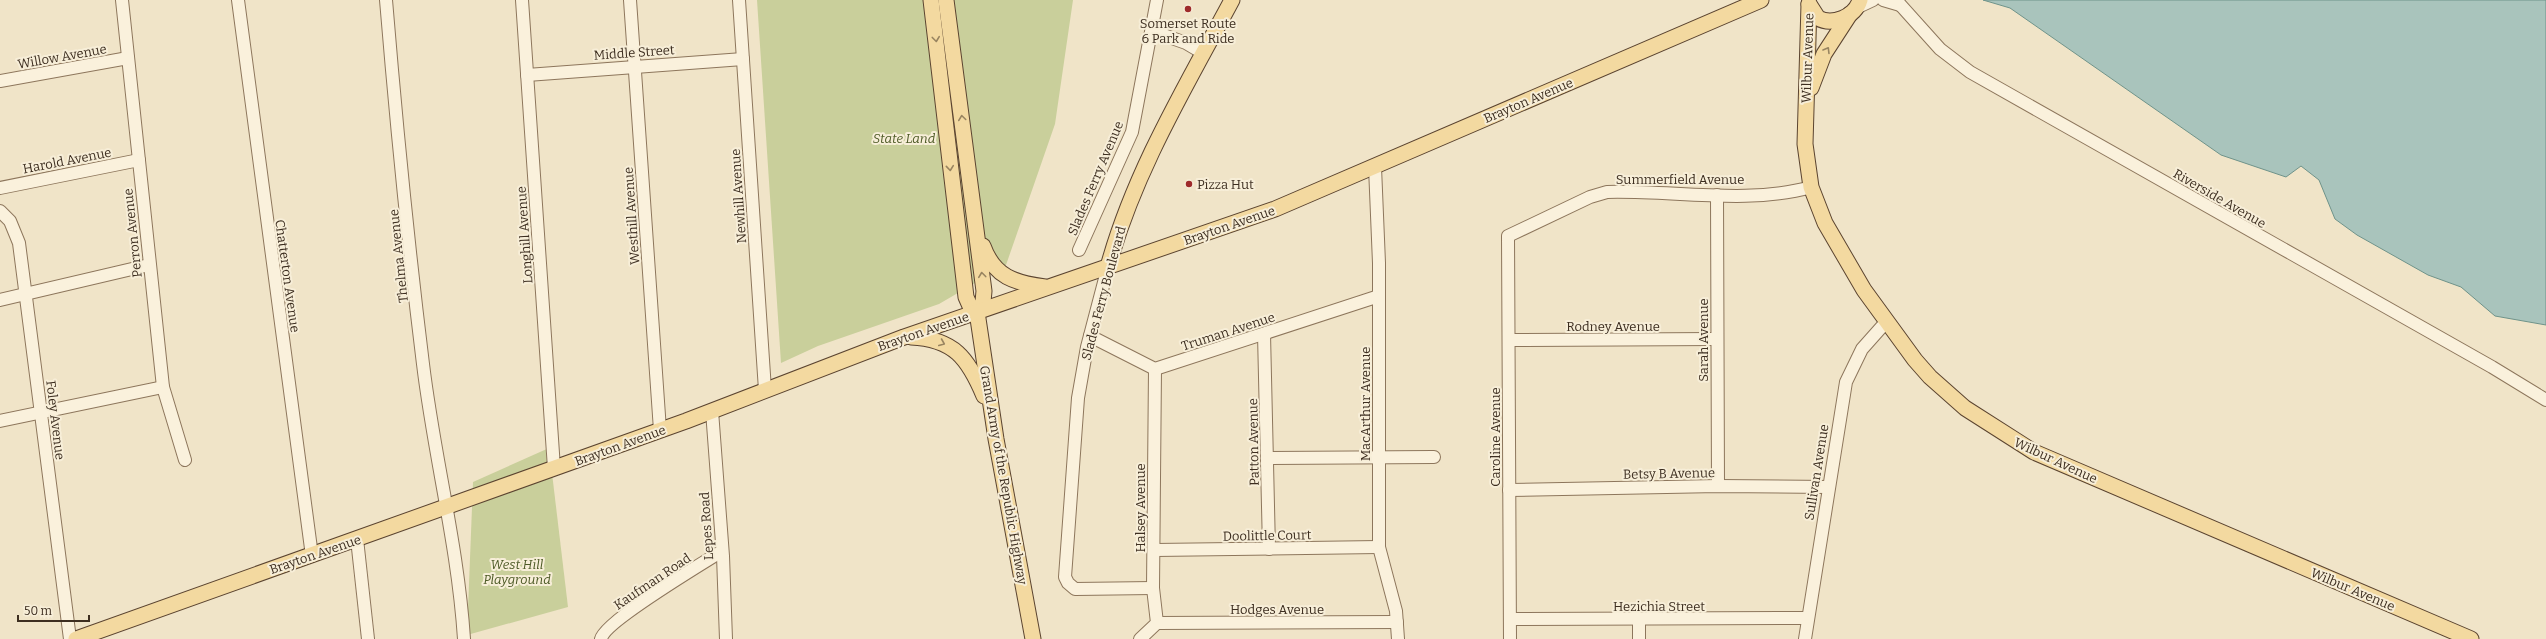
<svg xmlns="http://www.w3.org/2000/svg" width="2546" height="639" viewBox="0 0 2546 639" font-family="Bitter,serif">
<rect width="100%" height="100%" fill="#f0e4c8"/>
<g fill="#c9cf9b">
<path d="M 757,0 L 1073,0 L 1055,124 L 1006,265 L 939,304 L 818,346 L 781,363 Z"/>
<path d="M 549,448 L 568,607 L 467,635 L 473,482 Z"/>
</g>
<path fill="#a9c4bc" stroke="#6f938a" d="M 1983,0 L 2546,0 L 2546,325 L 2495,316 L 2461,287 L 2428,275 L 2357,235 L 2335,219 L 2319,180 L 2301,166 L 2286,177 L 2221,155 L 2010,8 Z"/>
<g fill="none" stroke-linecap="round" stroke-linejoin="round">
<defs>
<g id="minor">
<path d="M 122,0 L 163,387 L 185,460"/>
<path d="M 238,0 L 312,556"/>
<path d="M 386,0 C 396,121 408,243 423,364 C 434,456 458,546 464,639"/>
<path d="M 522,0 L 554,468"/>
<path d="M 630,0 L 660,430"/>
<path d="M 739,0 L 765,390"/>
<path d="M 1883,0 L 1900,5"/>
<path d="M 1896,0 L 1940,49 L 1970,72 L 2492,367 L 2546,400"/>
<path d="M 1856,8 L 1873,0"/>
<path d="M 1152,31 L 1186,43 L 1203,53"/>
<path d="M 527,75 L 743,59"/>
<path d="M 0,81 L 128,58"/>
<path d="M 1375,167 L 1379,263 L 1379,547 L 1396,611 L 1398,639"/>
<path d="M 0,188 L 139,160"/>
<path d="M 1717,195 L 1718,486"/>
<path d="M 0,211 L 10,221 L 19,243 L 70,639"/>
<path d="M 1079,250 L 1132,132 L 1157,0"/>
<path d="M 1108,267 L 1087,347 L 1078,398 L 1065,577 L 1068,583 L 1075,589 L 1153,588"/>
<path d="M 0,300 L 149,265"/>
<path d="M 1264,334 L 1269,549"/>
<path d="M 1090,336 L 1155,369 L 1379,296"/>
<path d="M 1510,340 L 1717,339"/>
<path d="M 712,411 L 723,556 L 726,639"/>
<path d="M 0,421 L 163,387"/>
<path d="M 1268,458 L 1434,457"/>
<path d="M 1509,490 L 1718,486 L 1828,487"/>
<path d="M 357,539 L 368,639"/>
<path d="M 1155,550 L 1379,547"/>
<path d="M 1510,619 L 1808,618"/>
<path d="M 1639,620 L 1639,639"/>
<path d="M 1157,623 L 1397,622"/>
<path d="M 601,639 C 604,622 703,563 722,551"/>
<path d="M 1140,639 L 1157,623 L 1153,588 L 1155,369"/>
<path d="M 1510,639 L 1508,236 L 1590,197 L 1607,192 C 1672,190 1749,205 1811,187"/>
<path d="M 1805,639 L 1846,382 L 1862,349 L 1886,322"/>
</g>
<g id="major">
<path d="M 931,0 L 966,297 L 970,306 L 977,312"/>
<path d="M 946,0 L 984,291 L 983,302 L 977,312"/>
<path d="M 1809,4 L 1805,144 L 1811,187 L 1825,223 L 1864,290 L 1915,360 L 1930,377 L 1965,408 L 2034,452 L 2471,639"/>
<path d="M 1809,4 L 1818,18 C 1832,26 1855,17 1860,0"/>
<path d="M 1811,88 L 1824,54 L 1850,14"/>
<path d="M 983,246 C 994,277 1015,283 1045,287"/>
<path d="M 1108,267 C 1134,172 1186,86 1232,0"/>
<path d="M 977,312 L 996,439 L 1033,639"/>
<path d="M 911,337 C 954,339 968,358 984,396"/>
<path d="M 76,639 L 686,421 L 904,337 L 1275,209 L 1761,0"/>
</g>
</defs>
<use href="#minor" stroke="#8d765c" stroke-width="14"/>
<use href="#major" stroke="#5b4430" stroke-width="17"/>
<use href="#minor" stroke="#faf1dc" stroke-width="12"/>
<use href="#major" stroke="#f3d9a0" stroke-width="15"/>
</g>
<defs><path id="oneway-chevron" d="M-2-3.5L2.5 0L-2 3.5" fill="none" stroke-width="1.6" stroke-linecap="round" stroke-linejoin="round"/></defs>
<g stroke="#988460">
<use href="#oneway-chevron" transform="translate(936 39) rotate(83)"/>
<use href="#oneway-chevron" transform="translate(1827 50) rotate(-59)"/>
<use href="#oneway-chevron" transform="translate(962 118) rotate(-98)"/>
<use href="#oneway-chevron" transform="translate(950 168) rotate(84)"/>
<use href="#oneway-chevron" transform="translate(982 275) rotate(-97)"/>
<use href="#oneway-chevron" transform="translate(942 343) rotate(23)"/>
</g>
<g fill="#9e2a2b" stroke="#f7eed8" stroke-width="1.5">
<circle cx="1188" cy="9" r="4"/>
<circle cx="1189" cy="184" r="4"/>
</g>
<g text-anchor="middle" stroke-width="4" stroke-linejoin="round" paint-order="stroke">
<g font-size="13" fill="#3d2e20" stroke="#f7eed8">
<text x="1188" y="28">Somerset Route<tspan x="1188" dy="15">6 Park and Ride</tspan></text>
<text x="1197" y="189" text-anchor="start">Pizza Hut</text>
</g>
<g font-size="13" fill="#3d2e20" stroke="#f7eed8">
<text transform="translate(634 52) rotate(-4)" y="5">Middle Street</text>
<text transform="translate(62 56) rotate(-10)" y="5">Willow Avenue</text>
<text transform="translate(1807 58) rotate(-88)" y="5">Wilbur Avenue</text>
<text transform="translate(1528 100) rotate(-23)" y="5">Brayton Avenue</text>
<text transform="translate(67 160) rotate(-11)" y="5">Harold Avenue</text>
<text transform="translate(1095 178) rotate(-67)" y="5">Slades Ferry Avenue</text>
<text x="1680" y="184">Summerfield Avenue</text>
<text transform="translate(738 196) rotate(-94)" y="5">Newhill Avenue</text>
<text transform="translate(2220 198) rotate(30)" y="5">Riverside Avenue</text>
<text transform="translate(631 216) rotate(-94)" y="5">Westhill Avenue</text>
<text transform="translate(1229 225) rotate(-19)" y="5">Brayton Avenue</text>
<text transform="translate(132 233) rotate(-96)" y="5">Perron Avenue</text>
<text transform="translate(524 235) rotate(-94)" y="5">Longhill Avenue</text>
<text transform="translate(398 256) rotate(-96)" y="5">Thelma Avenue</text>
<text transform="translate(288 276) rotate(82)" y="5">Chatterton Avenue</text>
<text transform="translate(1103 293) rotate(-75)" y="5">Slades Ferry Boulevard</text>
<text x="1613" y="331">Rodney Avenue</text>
<text transform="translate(923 331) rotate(-19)" y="5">Brayton Avenue</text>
<text transform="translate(1228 331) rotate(-18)" y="5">Truman Avenue</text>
<text transform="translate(1703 340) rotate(-90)" y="5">Sarah Avenue</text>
<text transform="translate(1365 404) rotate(-90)" y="5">MacArthur Avenue</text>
<text transform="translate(56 420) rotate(83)" y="5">Foley Avenue</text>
<text transform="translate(1495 437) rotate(-90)" y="5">Caroline Avenue</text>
<text transform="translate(1253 442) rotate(-91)" y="5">Patton Avenue</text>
<text transform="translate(620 445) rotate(-20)" y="5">Brayton Avenue</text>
<text transform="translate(2056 460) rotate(25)" y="5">Wilbur Avenue</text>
<text transform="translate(1816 472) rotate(-81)" y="5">Sullivan Avenue</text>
<text transform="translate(1669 473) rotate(-1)" y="5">Betsy B Avenue</text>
<text transform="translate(1004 475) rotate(80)" y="5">Grand Army of the Republic Highway</text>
<text transform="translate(1140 508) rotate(-90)" y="5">Halsey Avenue</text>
<text transform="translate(706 526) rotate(-94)" y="5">Lepes Road</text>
<text transform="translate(1267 535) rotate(-1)" y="5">Doolittle Court</text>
<text transform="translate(315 554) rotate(-19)" y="5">Brayton Avenue</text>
<text transform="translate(652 581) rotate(-34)" y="5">Kaufman Road</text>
<text transform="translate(2353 589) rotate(23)" y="5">Wilbur Avenue</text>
<text x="1659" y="611">Hezichia Street</text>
<text x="1277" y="614">Hodges Avenue</text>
</g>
<g font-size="13" font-style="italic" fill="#4d5a26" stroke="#f7eed8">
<text x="904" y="143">State Land</text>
<text x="517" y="569">West Hill<tspan x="517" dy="15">Playground</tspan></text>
</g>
</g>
<path d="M18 615v6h71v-6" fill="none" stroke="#3d2e20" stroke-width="2"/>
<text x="24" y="615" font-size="12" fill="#3d2e20" stroke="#f7eed8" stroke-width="3" paint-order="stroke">50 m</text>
</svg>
